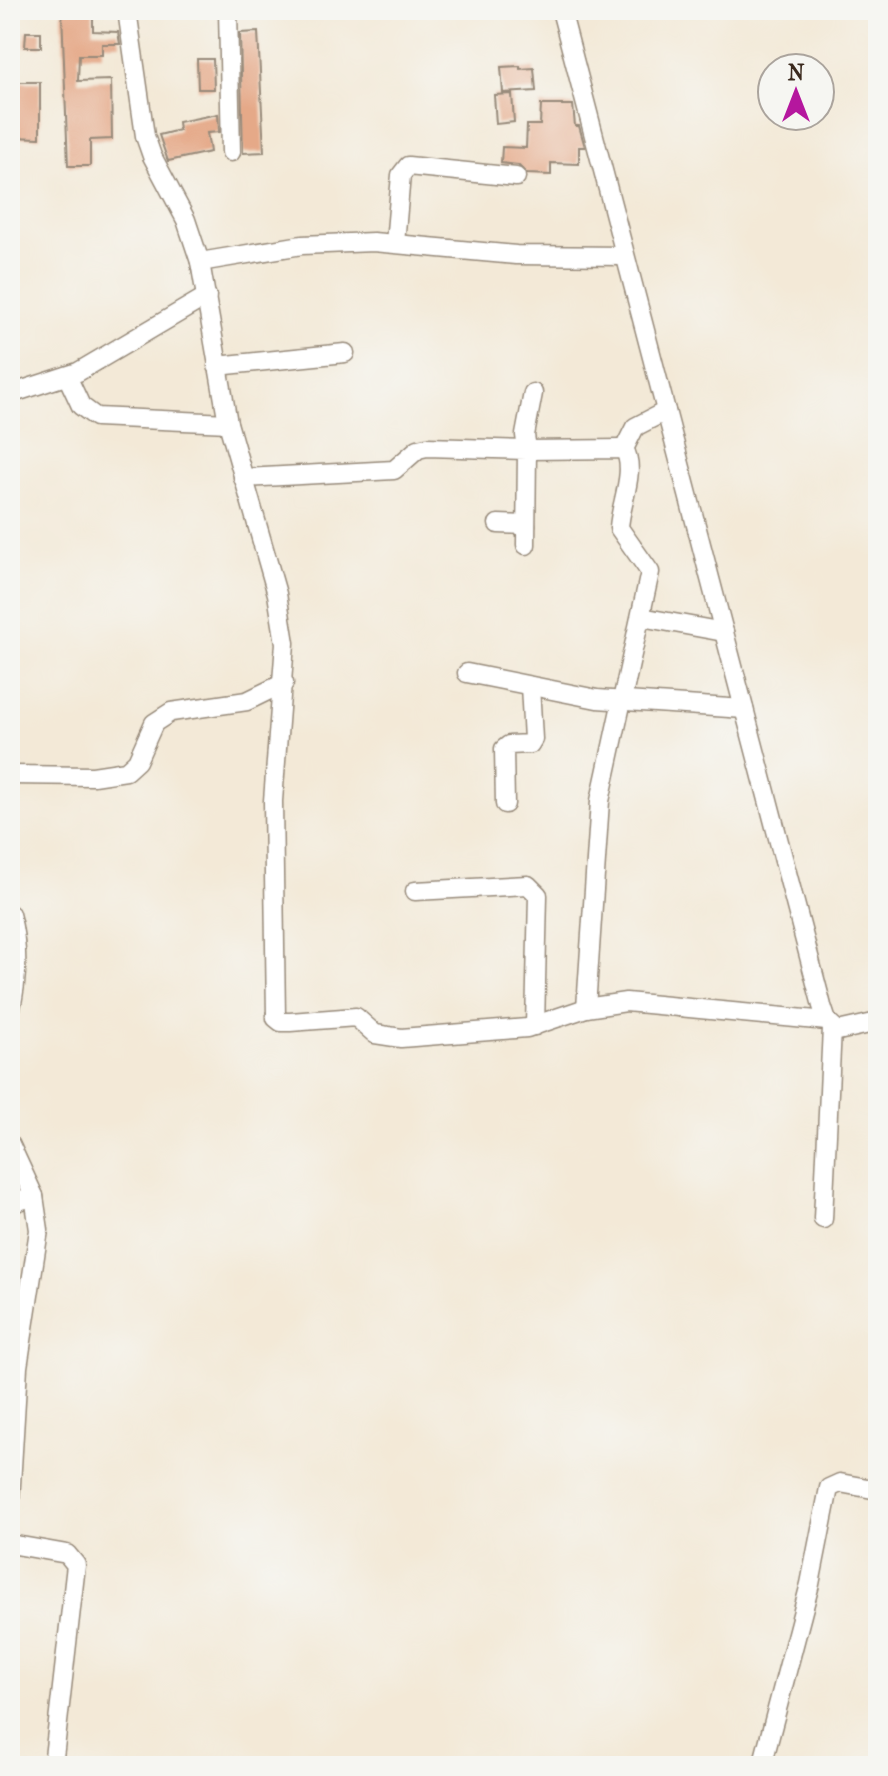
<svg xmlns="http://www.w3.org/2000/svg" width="888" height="1776" viewBox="0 0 888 1776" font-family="'IM FELL French Canon',serif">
<rect width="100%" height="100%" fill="#f6f6f2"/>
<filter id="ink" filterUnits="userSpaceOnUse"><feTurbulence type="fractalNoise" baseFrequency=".0125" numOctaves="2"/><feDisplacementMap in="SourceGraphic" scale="16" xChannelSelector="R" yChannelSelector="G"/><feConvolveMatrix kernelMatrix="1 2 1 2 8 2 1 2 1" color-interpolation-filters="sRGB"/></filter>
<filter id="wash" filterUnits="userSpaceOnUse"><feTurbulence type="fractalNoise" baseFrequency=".006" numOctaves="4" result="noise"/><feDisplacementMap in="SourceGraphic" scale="32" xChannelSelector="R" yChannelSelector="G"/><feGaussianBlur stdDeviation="1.8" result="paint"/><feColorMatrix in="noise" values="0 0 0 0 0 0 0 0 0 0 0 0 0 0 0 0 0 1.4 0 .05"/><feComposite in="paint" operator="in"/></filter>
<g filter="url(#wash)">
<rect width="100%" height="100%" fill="#f3e9d7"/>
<g id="blocks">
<g fill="#e5a988">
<path d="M 93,10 L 93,31 L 118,32 L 120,44 L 102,44 L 102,55 L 79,55 L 78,81 L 111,80 L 112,139 L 90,140 L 90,166 L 68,166 L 62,11 Z"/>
<path d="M 26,32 L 41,32 L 41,47 L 25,47 Z"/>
<path d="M 258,32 L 264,152 L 243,153 L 240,33 Z"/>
<path d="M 197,59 L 213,59 L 214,89 L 198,89 Z"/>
<path d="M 520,66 L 520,69 L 534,68 L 536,91 L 503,93 L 501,67 Z"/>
<path d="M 12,82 L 40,82 L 40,138 L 12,137 Z"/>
<path d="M 512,94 L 514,122 L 496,124 L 494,95 Z"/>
<path d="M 541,105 L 573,105 L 575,126 L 579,126 L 585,147 L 579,147 L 579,164 L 551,163 L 551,175 L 527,174 L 518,165 L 501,163 L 502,147 L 526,148 L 527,125 L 540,125 Z"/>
<path d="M 218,114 L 219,132 L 207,133 L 210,152 L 168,161 L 159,135 L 179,130 L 178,122 Z"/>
</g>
</g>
</g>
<g filter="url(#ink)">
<use href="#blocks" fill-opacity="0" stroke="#978a7a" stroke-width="2"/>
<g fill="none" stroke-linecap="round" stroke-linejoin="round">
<defs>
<g id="minor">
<path d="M 127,10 L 145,136 L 152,156 L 186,220 L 200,262 L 228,423 L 277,594 L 285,643 L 273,801 L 276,1018 L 281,1022 L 290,1022 L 356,1017 L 375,1034 L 401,1038 L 527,1028 L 586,1008 L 626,1002 L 827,1021"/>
<path d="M 228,10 L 231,152"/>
<path d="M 561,10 L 822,1006 L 827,1021 L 838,1031 L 878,1022"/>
<path d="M 395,243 L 401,175 L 408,166 L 516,177"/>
<path d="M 200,262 L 302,245 L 373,242 L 516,255 L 625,256"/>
<path d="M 217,366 L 345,353"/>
<path d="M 67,376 L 81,406 L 96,417 L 228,423"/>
<path d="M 533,393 L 525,435 L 527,450 L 624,449 C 637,470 620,504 619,528 L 650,572 L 600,801 L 586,1008"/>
<path d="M 10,394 L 78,372 L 207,296"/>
<path d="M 624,449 L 635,427 L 666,411"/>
<path d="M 243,478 L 394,470 L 418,449 L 427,447 L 527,450 L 526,545"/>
<path d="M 498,524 L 526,525"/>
<path d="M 641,617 L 724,632"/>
<path d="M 467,673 L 597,699 L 744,709"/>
<path d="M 10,775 L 93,776 L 126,771 L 137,761 L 154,723 L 171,712 L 247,701 L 284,683"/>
<path d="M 505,804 L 504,749 L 509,745 L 530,744 L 533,739 L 530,686"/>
<path d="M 415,891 L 528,885 L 538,895 L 535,1026"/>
<path d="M 10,914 C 19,947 18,979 10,1012"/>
<path d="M 10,1144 L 34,1196 L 39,1230 L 18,1367 L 10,1501"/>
<path d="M 10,1204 L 34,1196"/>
<path d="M 823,1219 L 832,1028"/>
<path d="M 10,1544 L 67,1554 L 76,1565 L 53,1766"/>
<path d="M 762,1766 L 810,1584 L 829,1488 L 840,1483 L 878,1490"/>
</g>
</defs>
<use href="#minor" stroke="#978a7a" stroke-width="21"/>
<use href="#minor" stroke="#fff" stroke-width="18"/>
</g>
</g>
<rect width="888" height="1776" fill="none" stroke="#f6f6f2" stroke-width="40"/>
<g transform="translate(796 92)"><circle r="38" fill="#f6f6f2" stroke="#aba49d" stroke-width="2"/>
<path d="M0-6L14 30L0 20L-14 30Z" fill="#b5179e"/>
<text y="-12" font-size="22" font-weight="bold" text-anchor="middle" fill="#3b2a1e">N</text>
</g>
</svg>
